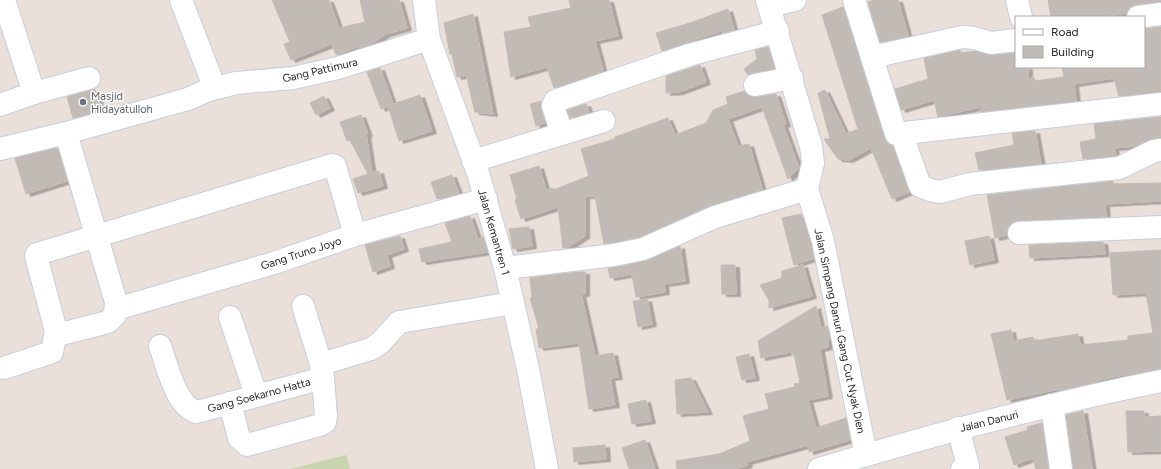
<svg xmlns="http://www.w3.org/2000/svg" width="1161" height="469" viewBox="0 0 1161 469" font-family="Figtree,sans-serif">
<defs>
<filter id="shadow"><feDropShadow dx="4.5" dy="2.5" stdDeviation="0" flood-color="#0004"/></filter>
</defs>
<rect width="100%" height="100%" fill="#eadfd9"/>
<path fill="#cad4b0" d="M 346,455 L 350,469 L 290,469 Z"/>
<g fill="#c2bbb5" stroke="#c5bbb3" filter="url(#shadow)">
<path d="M 272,0 L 329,0 L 339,28 L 365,22 L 360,0 L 399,0 L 407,28 L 386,34 L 371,44 L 358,48 L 357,47 L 336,55 L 332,44 L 291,60 L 284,44 L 290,42 Z"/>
<path d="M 569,0 L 609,0 L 618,36 L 595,41 L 603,71 L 554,88 L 547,67 L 511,77 L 504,32 L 531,27 L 528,17 L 571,8 Z"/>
<path d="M 873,0 L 898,0 L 908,36 L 880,42 L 868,2 Z"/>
<path d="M 1048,0 L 1161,0 L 1161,2 L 1136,5 L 1130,7 L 1126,13 L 1102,17 L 1051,17 Z"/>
<path d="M 843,7 L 884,138 L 887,143 L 893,146 L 909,192 L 892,199 L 871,148 L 849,160 L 838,159 L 824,139 L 830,139 L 818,93 L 825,90 L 846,134 L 858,129 L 822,15 Z"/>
<path d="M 728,9 L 734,30 L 722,33 L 721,31 L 662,51 L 656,33 L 690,23 Z"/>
<path d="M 473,14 L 493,114 L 475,112 L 466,75 L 457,77 L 452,54 L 450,54 L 444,23 Z"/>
<path d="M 1161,27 L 1161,92 L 1119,96 L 1114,78 L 1074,84 L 1076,101 L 981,112 L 980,107 L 938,117 L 934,100 L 901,110 L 895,89 L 928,79 L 924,58 L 960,50 L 961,53 L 975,51 L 992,55 L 1016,53 L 1016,67 L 1028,67 L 1028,79 L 1034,78 L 1035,81 L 1064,77 L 1062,67 L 1144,67 L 1144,29 Z"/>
<path d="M 768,47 L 775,69 L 748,75 L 744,69 L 757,59 L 755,50 Z"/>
<path d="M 700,65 L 706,82 L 679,92 L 666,93 L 666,76 Z"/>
<path d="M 380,68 L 393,104 L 420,95 L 432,131 L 399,141 L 388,106 L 381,109 L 367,72 Z"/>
<path d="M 95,89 L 101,110 L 73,118 L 67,97 Z"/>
<path d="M 744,91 L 751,97 L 776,94 L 786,124 L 783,125 L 799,168 L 788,179 L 762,107 L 728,119 L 738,146 L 749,144 L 762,189 L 711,205 L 639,237 L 612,243 L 604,244 L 595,196 L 585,196 L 585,236 L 567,248 L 563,248 L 558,207 L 521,219 L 515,200 L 517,199 L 510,175 L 539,166 L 546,190 L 553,188 L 553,190 L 589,176 L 581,149 L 615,139 L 615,137 L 668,118 L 675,135 L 706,123 L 713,110 L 728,104 L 726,97 Z"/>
<path d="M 324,96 L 330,108 L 316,115 L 310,103 Z"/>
<path d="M 541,101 L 541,110 L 545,123 L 536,126 L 530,104 Z"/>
<path d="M 586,104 L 589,112 L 570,118 L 567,110 Z"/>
<path d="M 361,115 L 368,134 L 366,134 L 372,173 L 379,171 L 383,186 L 358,193 L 353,179 L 368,174 L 350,140 L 347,141 L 340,122 Z"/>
<path d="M 1161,117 L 1161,138 L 1149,140 L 1135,146 L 1114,148 L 1116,156 L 1083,159 L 1080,142 L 1096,139 L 1094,124 Z"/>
<path d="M 1035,131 L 1041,164 L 979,170 L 975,153 L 1014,145 L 1012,133 Z"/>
<path d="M 57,148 L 67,181 L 26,194 L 15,158 Z"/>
<path d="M 452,175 L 459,194 L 437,199 L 431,182 Z"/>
<path d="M 1113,181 L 1113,184 L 1161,183 L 1161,201 L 1105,204 L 1106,217 L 1018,221 L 1013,222 L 1008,227 L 1007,235 L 995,238 L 987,195 Z"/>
<path d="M 801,214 L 814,258 L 794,265 L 782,218 Z"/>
<path d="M 470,216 L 478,239 L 483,237 L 488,252 L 422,262 L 419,249 L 452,242 L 445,223 Z"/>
<path d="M 529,227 L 532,246 L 513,249 L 509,229 Z"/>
<path d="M 400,236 L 404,249 L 387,255 L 390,266 L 373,272 L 365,245 Z"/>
<path d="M 989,236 L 994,260 L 970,265 L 965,241 Z"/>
<path d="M 1103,242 L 1105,254 L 1030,258 L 1029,245 Z"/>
<path d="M 680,246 L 685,281 L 664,284 L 665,292 L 636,297 L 632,274 L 610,278 L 608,268 L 646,261 Z"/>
<path d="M 1161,250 L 1161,369 L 1112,377 L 1059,391 L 1059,389 L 1007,400 L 991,334 L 1011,330 L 1013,341 L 1033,337 L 1034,341 L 1078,334 L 1080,345 L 1128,340 L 1128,336 L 1153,333 L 1146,293 L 1113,295 L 1110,253 Z"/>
<path d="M 721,265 L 735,265 L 736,294 L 722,294 Z"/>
<path d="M 803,265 L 812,296 L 769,308 L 769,300 L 760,285 L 782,278 L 782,271 Z"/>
<path d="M 577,272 L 585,272 L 585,294 L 581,294 L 595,356 L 613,353 L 618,377 L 610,378 L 615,405 L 589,409 L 579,343 L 539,348 L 536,329 L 539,329 L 530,298 L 532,298 L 530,278 Z"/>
<path d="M 647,299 L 652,324 L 638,327 L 633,301 Z"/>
<path d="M 816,306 L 821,328 L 827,326 L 829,334 L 828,347 L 820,349 L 828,396 L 808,400 L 816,428 L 846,418 L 850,440 L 809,452 L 808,445 L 747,462 L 748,465 L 734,469 L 677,469 L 676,461 L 719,454 L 750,441 L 743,416 L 769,409 L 765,394 L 795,387 L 794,384 L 800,383 L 794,354 L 792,355 L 791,352 L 761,358 L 758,341 Z"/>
<path d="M 749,354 L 755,378 L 742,380 L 736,357 Z"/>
<path d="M 691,378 L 708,412 L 677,414 L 675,380 Z"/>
<path d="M 646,400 L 651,421 L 632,424 L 628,404 Z"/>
<path d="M 1083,411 L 1092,469 L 1073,469 L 1066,415 Z"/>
<path d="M 1126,411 L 1144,411 L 1144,417 L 1161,416 L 1161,451 L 1128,452 Z"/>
<path d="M 1042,423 L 1048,469 L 1036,469 L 1033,458 L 1014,465 L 1005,437 L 1028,430 L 1027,427 Z"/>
<path d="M 645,440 L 655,469 L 629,469 L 622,448 Z"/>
<path d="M 605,445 L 606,459 L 574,462 L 573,448 Z"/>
</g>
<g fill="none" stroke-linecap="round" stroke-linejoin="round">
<defs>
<g id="minor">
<path d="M 4,0 L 34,93"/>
<path d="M 181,0 L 212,81 L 208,90"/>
<path d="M 424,0 L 429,39 L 478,173 L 505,268 L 528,369 L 547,469"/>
<path d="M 767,0 L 811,146 L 813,163 L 807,189 L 823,241 L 866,455"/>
<path d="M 854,0 L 896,134 L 1161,104"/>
<path d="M 1017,0 L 1021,17"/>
<path d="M 769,6 L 795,0"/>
<path d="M 1138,17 L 1161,14"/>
<path d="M 872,57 L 962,37 L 974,38 L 991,43 L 1016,40"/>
<path d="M 755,85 L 792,78"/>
<path d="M 0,105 L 34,93 L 89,78"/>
<path d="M 562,134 L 553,106 L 555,101 L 689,55 L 778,31"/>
<path d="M 902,135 L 920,186 L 930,190 L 940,192 L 970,184 L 1119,168 L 1154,151 L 1161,150"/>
<path d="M 0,149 L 66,133 L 188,99 L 208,90 L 236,83 L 293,78 L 338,68 L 429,39"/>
<path d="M 473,161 L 604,121"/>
<path d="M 1019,233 L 1161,227"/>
<path d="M 505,268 L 614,255 L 643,249 L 715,217 L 807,189"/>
<path d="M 303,306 L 321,364"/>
<path d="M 116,309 L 274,263 L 355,235 L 486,199"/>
<path d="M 230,317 L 256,395"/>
<path d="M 57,335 L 36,256 L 37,254 L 332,165 L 335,166 L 355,235"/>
<path d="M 160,346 C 167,365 176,407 197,412 L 323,378 L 321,364 L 371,349 L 380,343 L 399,322 L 513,303"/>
<path d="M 4,368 L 52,352 L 55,336 L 57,335 L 108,322 L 115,315 L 116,302 L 66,133"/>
<path d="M 230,403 L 239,438 L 247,445 L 320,425 L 325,422 L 326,416 L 323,378"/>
<path d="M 1052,405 L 1061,469"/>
<path d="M 958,428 L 968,466 L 962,469"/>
<path d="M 819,469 C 932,435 1045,404 1161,381"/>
</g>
</defs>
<use href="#minor" stroke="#c7cfda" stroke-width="24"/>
<use href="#minor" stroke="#fff" stroke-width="22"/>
</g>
<circle fill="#6b7280" stroke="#fff" stroke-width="1.5" cx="83" cy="102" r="4"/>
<g text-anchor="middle" stroke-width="3" stroke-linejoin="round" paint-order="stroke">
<g font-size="11" fill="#282828" stroke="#fff">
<text transform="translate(320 70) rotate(-13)" y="4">Gang Pattimura</text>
<text transform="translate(494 232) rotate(74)" y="4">Jalan Kemantren 1</text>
<text transform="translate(301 253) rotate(-18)" y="4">Gang Truno Joyo</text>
<text transform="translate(840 331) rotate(78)" y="4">Jalan Simpang Danuri Gang Cut Nyak Dien</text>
<text transform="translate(259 395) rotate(-15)" y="4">Gang Soekarno Hatta</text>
<text transform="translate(989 421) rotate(-14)" y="4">Jalan Danuri</text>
</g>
<g font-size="11" fill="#5b616d" stroke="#fff" text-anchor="start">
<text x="91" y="100">Masjid<tspan x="91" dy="13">Hidayatulloh</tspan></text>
</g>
</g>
<rect x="1015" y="16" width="130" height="52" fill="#ffffff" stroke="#a9a9a9"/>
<rect x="1023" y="29" width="20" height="6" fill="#ffffff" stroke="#a9a9a9"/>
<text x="1051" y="36" font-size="12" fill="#282828">Road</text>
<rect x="1023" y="46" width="20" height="12" fill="#c2bbb5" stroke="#a9a9a9"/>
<text x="1051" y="56" font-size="12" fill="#282828">Building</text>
</svg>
